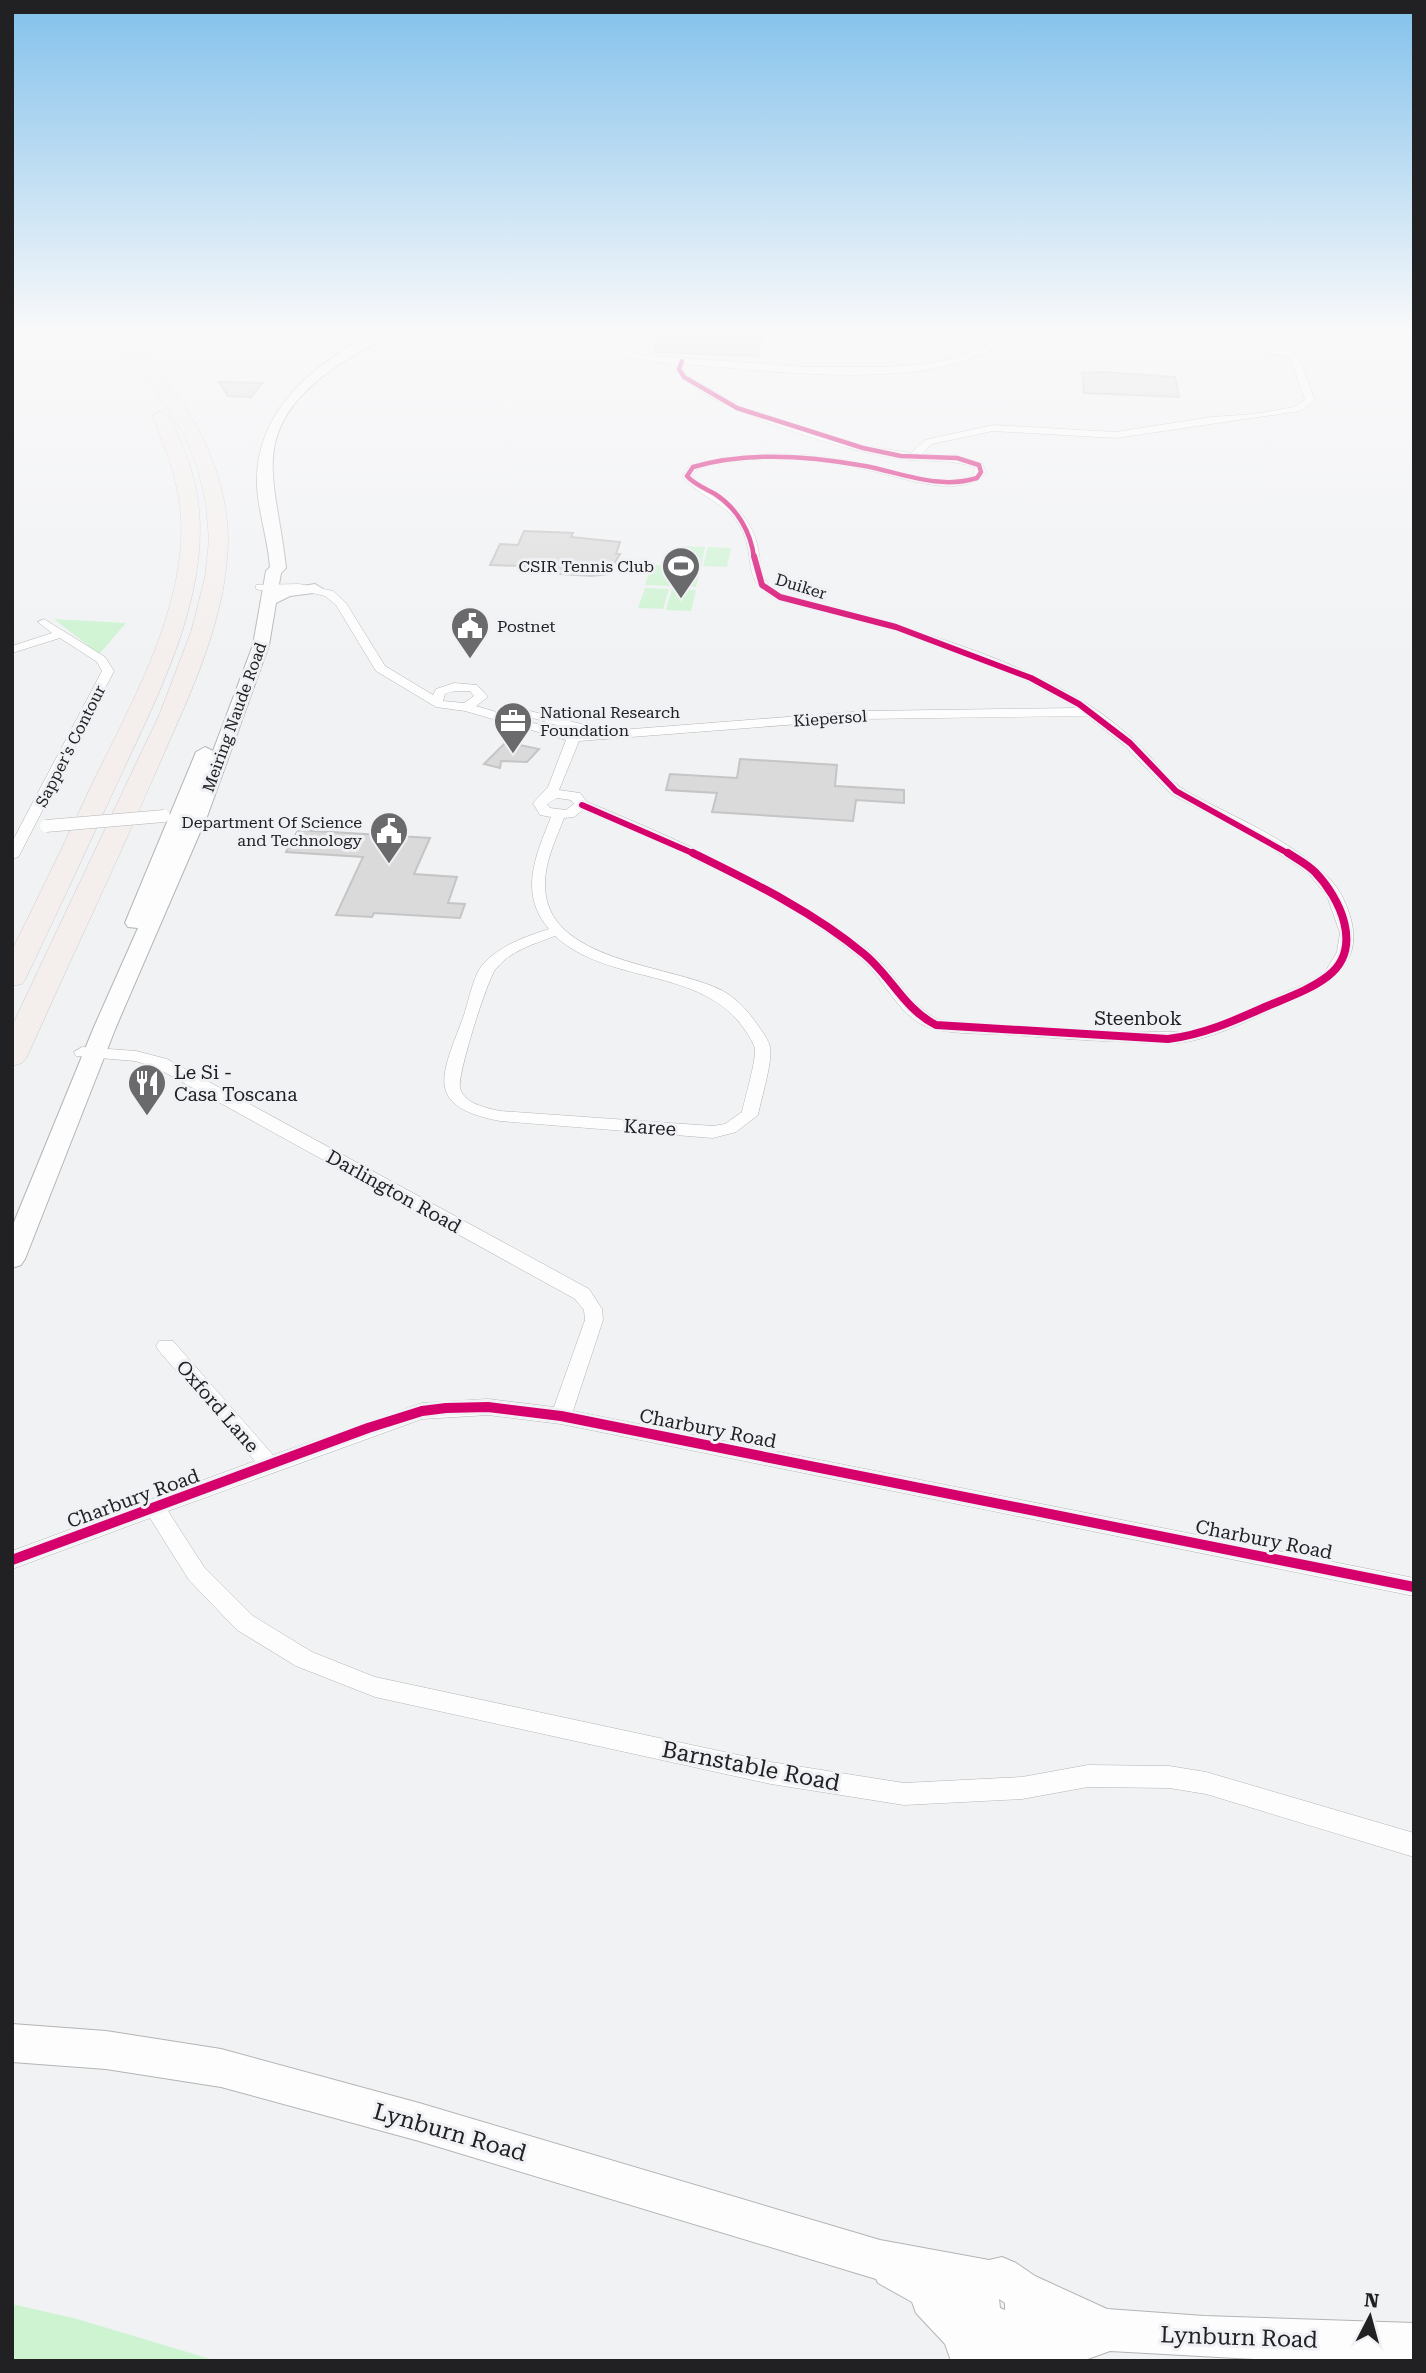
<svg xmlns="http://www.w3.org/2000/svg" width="1426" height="2373" viewBox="0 0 1426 2373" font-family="'Roboto Serif',serif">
<rect width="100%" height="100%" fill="#f1f2f4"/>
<g fill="#cdf3d1">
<path d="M 682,546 L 705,547 L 701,566 L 677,565 Z"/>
<path d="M 708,547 L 731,548 L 727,567 L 703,566 Z"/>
<path d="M 651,565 L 675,566 L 670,586 L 645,585 Z"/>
<path d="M 677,566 L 701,567 L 696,587 L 671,586 Z"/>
<path d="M 645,588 L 669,589 L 663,609 L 638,608 Z"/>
<path d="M 672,589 L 696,590 L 691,611 L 666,610 Z"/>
<path d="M 54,619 L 126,623 L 99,654 Z"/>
<path d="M 12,2304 L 77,2319 L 217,2361 L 12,2361 Z"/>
</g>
<g fill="#dadada" stroke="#c5c5c6" stroke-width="2">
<path d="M 660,333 L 762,336 L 758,356 L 654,352 Z"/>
<path d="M 1102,372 L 1175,377 L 1179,397 L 1084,393 L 1082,373 Z"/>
<path d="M 219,382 L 262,383 L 251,397 L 228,396 Z"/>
<path d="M 524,531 L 573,533 L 571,537 L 620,542 L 616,554 L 620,554 L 608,574 L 592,576 L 560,574 L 548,567 L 490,565 L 500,544 L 518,545 Z"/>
<path d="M 506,742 L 539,749 L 527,762 L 501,761 L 500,768 L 484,764 Z"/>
<path d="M 740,759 L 837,765 L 835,786 L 904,790 L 904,803 L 856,800 L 853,821 L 712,812 L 717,793 L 666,790 L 670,774 L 737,778 Z"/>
<path d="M 298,830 L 430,838 L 414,874 L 457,877 L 448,903 L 465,904 L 460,918 L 374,913 L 372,917 L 336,915 L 363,857 L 286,852 Z"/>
</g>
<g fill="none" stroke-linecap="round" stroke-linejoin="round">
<defs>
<g id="street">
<path d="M 586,327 L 595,327 L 615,346 L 642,355 L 806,367 L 886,367 L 926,364 L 960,357 L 989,344 L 1007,327 L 1016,327 C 1009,335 1001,344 992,349 C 915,391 772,371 685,364 L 683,369 L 687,375 L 740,406 L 865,446 L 911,453 L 925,440 L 993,425 L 1116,432 L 1211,417 L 1254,414 L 1294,407 L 1305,400 L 1290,357 L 1265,353 L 1251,343 L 1040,327 L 1089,327 L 1253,338 L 1270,349 L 1297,353 L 1315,401 L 1300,411 L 1116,438 L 993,431 L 931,444 L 922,454 L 957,455 L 982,463 L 986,472 C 978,483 967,485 953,486 C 924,487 896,476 868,470 C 815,458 749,454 697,469 L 692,476 C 714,497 736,498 752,530 C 766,557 751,579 784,595 C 881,620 994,648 1081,700 C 1099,711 1119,726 1136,742 C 1153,757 1167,780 1186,791 C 1230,816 1319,851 1342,896 C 1378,969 1322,987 1267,1012 C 1242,1024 1213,1037 1186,1042 C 1167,1045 1149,1043 1131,1042 C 1091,1041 1052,1038 1012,1035 C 987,1033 958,1035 934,1029 C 900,1021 886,980 861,959 C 786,895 674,848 583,810 L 574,817 L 564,818 C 556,839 545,861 545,884 C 544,963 672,964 723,991 C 737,999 748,1011 757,1024 C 762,1031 768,1039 770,1047 C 773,1061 761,1099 758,1115 L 736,1132 L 713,1138 L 500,1121 C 421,1106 443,1073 464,1015 C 469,1000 473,976 483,964 C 501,945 524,937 549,929 C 518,893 536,855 551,817 L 540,815 L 533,803 L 548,787 L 566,740 L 465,711 L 436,707 L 376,671 L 336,605 L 325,596 L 299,590 L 260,590 L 256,589 L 256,585 L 299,584 L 333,591 L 346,603 L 385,666 L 433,695 L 436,689 L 454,683 L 477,685 L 488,697 L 476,706 L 571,734 L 573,730 L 516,713 L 526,710 L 593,727 L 594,732 L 864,711 L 1077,708 L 1027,681 L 892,629 L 776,599 C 741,582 756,559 742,530 C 728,502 699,498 682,476 L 690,465 C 745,449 811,452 867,464 C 901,470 939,487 973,476 L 975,467 C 950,459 926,462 900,459 C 853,453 699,408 675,369 L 677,364 C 637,360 614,358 586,327 ZM 455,691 L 470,691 L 474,696 L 464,703 L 443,701 L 445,694 ZM 1087,716 L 1125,746 L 1171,794 L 1263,843 L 1308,873 L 1327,896 L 1340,933 L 1337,952 L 1325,972 L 1309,982 L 1228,1018 L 1185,1032 L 1099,1031 L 939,1020 C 906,1004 893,967 863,946 C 778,885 683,841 587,802 L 580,793 L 559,790 L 579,741 L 864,719 ZM 557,798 L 571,800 L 574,804 L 566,810 L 550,808 L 547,804 ZM 555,936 C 609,986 702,966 745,1030 C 748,1035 754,1043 755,1049 C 756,1061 745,1098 742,1112 L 725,1124 L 713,1126 L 500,1111 C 487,1108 464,1104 460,1088 C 457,1075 487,981 495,970 C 509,951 534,944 555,936 Z"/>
<path d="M 1296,327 L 1326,327 L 1414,337 L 1414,343 Z"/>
<path d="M 40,339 L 43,344 L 12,350 L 12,344 Z"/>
<path d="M 44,619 L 105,657 L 114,671 L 19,856 L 12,860 L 12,842 L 102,671 L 97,662 L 60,638 L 12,653 L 12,646 L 52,633 L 38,622 Z"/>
<path d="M 82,1047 L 136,1051 L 167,1059 L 589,1289 L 602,1309 L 603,1320 L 573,1411 L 1414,1578 L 1414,1596 L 561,1424 L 488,1415 L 422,1419 L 168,1511 L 204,1567 L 253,1616 L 312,1652 L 375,1677 L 771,1762 L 904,1783 L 1022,1777 L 1088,1765 L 1169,1766 L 1206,1772 L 1414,1833 L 1414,1857 L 1206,1794 L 1169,1788 L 1088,1787 L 1022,1799 L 904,1805 L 771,1784 L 375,1697 L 296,1666 L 237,1630 L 189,1580 L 150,1518 L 12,1569 L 12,1551 L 255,1461 L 159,1351 L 156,1346 L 159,1341 L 173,1341 L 273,1455 L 422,1403 L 488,1399 L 554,1407 L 585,1320 L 584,1310 L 575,1299 L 155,1067 L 135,1061 L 76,1056 L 74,1052 Z"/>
</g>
<g id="secondary">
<path d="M 384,327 L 400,327 C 380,344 352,354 331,370 C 245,433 277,481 286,568 L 281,573 L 278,590 L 315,584 L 323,589 L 321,592 L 290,596 L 276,603 L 269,645 L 208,814 L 116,1027 L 25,1259 L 21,1265 L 12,1268 L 12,1227 L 94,1027 L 138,928 L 128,927 L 125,923 L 196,752 L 205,747 L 213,751 L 253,645 L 266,571 L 270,567 C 268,538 257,509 257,481 C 257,404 322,359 384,327 Z"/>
<path d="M 12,2024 L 106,2031 L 221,2049 L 419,2103 L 880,2240 L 989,2260 L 1002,2257 L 1016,2263 L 1035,2276 L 1107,2309 L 1204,2316 L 1414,2323 L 1414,2361 L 1292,2361 L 1110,2351 L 1082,2361 L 951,2361 L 945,2344 L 916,2313 L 912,2302 L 878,2283 L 876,2279 L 419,2141 L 221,2087 L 106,2069 L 12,2062 ZM 999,2299 L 1005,2303 L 1005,2310 L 1000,2308 Z"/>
</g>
<g id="highway">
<path d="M 91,327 C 95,327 102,326 107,327 C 126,332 159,373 172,389 C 205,432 228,486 228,540 C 227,620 189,696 158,767 C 116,865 70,960 27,1057 L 22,1063 L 12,1066 L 12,1026 L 160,713 L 191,632 L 205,577 L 209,540 L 206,504 L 198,469 L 185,436 L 147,379 Z"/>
<path d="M 160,411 C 172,414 177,434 182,445 C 234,559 161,687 114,790 C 85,853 56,915 26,978 L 22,984 L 12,986 L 12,950 C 40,894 67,838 93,782 C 132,702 191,599 180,507 C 176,474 165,446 152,416 Z"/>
</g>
</defs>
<use href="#street" stroke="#b3b4b5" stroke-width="1"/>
<use href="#secondary" stroke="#b3b4b5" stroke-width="2"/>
<use href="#highway" stroke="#cececf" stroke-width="1"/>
<use href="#street" fill="#fdfdfd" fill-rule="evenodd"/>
<use href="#secondary" fill="#fdfdfd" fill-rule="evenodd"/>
<use href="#highway" fill="#f4efed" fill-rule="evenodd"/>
<defs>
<path id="street-bridge-far1" d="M 40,342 L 145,327"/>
<path id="street-bridge" d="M 46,826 L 164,816"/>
</defs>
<use href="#street-bridge-far1" stroke="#b3b4b5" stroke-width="10" stroke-linecap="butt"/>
<use href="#street-bridge" stroke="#b3b4b5" stroke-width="13" stroke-linecap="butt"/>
<use href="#street-bridge-far1" stroke="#fdfdfd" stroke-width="10"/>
<use href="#street-bridge" stroke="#fdfdfd" stroke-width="12"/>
<defs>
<path id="cycleway-far3" d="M 682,361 L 679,369 L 684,377 L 737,408 L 863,448 L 901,456 L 957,458 L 979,465 L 981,472 L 977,478 C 939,490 902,473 865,466 C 811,456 747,451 693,467 L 687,476 C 695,485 705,488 715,494 C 737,508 751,532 754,558"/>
<g id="cycleway-far2">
<path d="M 754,556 L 762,585 L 780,597 L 896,627 L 1031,678 L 1079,704 L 1130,743 L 1176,791 L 1291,855"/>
<path d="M 582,805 L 697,855"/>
</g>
<path id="cycleway-far1" d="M 693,853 C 752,882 814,912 864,954 C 891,976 904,1009 936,1025 L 1168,1039 C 1202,1035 1234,1021 1265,1007 C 1286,998 1310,990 1328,976 C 1364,948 1340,898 1315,872 C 1307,864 1297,859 1288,853"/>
<path id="cycleway" d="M 12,1560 L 368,1428 L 422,1411 L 446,1408 L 488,1407 L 561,1416 L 1414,1587"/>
</defs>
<use href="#cycleway-far3" stroke="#f0f1f5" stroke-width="7"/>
<use href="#cycleway-far2" stroke="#f0f1f5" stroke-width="10"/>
<use href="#cycleway-far1" stroke="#f0f1f5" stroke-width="12"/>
<use href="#cycleway" stroke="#f0f1f5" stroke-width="15"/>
<use href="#cycleway-far3" stroke="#d6006c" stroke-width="4.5"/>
<use href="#cycleway-far2" stroke="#d6006c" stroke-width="6"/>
<use href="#cycleway-far1" stroke="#d6006c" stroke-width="8"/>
<use href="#cycleway" stroke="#d6006c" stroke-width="10"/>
</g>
<linearGradient id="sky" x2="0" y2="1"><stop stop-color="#82c1eb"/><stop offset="0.5" stop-color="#f9f9fa"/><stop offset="1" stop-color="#f9f9fa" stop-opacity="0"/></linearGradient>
<rect width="1426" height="660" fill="url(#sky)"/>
<defs>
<symbol id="stadium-pin" viewBox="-11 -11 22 30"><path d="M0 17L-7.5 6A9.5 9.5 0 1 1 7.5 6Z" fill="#6a6a6c" stroke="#f0f1f5"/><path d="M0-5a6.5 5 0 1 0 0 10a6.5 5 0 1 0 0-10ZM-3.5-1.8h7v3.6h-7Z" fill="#fff"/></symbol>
<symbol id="civic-pin" viewBox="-11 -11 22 30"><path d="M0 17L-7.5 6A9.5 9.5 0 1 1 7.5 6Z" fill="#6a6a6c" stroke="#f0f1f5"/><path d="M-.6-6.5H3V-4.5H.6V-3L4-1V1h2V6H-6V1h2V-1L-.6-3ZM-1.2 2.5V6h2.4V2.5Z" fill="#fff"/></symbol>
<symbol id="office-pin" viewBox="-11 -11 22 30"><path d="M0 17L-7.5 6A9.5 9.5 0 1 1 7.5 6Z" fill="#6a6a6c" stroke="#f0f1f5"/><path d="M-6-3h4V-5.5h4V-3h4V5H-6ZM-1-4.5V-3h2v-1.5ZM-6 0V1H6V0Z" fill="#fff"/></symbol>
<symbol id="restaurant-pin" viewBox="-11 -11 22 30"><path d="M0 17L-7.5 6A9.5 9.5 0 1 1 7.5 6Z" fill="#6a6a6c" stroke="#f0f1f5"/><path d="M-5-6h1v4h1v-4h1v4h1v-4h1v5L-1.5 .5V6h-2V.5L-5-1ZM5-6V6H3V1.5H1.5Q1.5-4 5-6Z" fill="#fff"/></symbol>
</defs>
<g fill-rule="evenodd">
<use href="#stadium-pin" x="659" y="544" width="44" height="60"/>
<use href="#civic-pin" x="448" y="604" width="44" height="60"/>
<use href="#office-pin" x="491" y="699" width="44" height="60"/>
<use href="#civic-pin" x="367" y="809" width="44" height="60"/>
<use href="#restaurant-pin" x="125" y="1061" width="44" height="60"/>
</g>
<g text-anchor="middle" stroke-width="6" stroke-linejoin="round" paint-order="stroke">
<g font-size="16" fill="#212123" stroke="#f0f1f5" text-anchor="end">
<text x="654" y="572">CSIR Tennis Club</text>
<text x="497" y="632" text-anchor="start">Postnet</text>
<text x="540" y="718" text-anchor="start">National Research<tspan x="540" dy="18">Foundation</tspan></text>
<text x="362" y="828">Department Of Science<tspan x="362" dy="18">and Technology</tspan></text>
</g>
<g font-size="16" fill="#212123" stroke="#f0f1f5">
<text transform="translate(801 586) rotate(17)" y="6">Duiker</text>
<text transform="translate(234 717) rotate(-70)" y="6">Meiring Naude Road</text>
<text transform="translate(830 718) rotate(-4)" y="6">Kiepersol</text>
<text transform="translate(70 746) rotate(-63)" y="6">Sapper's Contour</text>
</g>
<g font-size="19" fill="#212123" stroke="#f0f1f5">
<text x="1138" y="1025">Steenbok</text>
<text transform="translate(650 1127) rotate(4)" y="7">Karee</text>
<text transform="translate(394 1191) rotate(29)" y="7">Darlington Road</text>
<text transform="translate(218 1406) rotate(49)" y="7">Oxford Lane</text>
<text transform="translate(708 1428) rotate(11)" y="7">Charbury Road</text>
<text transform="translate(133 1498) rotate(-20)" y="7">Charbury Road</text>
<text transform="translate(1264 1539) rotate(11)" y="7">Charbury Road</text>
</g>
<g font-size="19" fill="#212123" stroke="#f0f1f5" text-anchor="start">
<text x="174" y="1079">Le Si -<tspan x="174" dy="22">Casa Toscana</tspan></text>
</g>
<g font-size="23" fill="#212123" stroke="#f0f1f5">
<text transform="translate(751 1766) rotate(11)" y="8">Barnstable Road</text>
<text transform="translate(450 2132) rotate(16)" y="8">Lynburn Road</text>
<text transform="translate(1239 2337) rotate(2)" y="8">Lynburn Road</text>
</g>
</g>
<rect width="1426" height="2373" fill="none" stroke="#212123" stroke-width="28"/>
<g transform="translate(1370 2317) rotate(6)" stroke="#f0f1f5" stroke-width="5" paint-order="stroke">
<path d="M0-5L12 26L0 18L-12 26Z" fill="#212123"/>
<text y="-10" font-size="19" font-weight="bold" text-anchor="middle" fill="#212123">N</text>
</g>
</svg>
